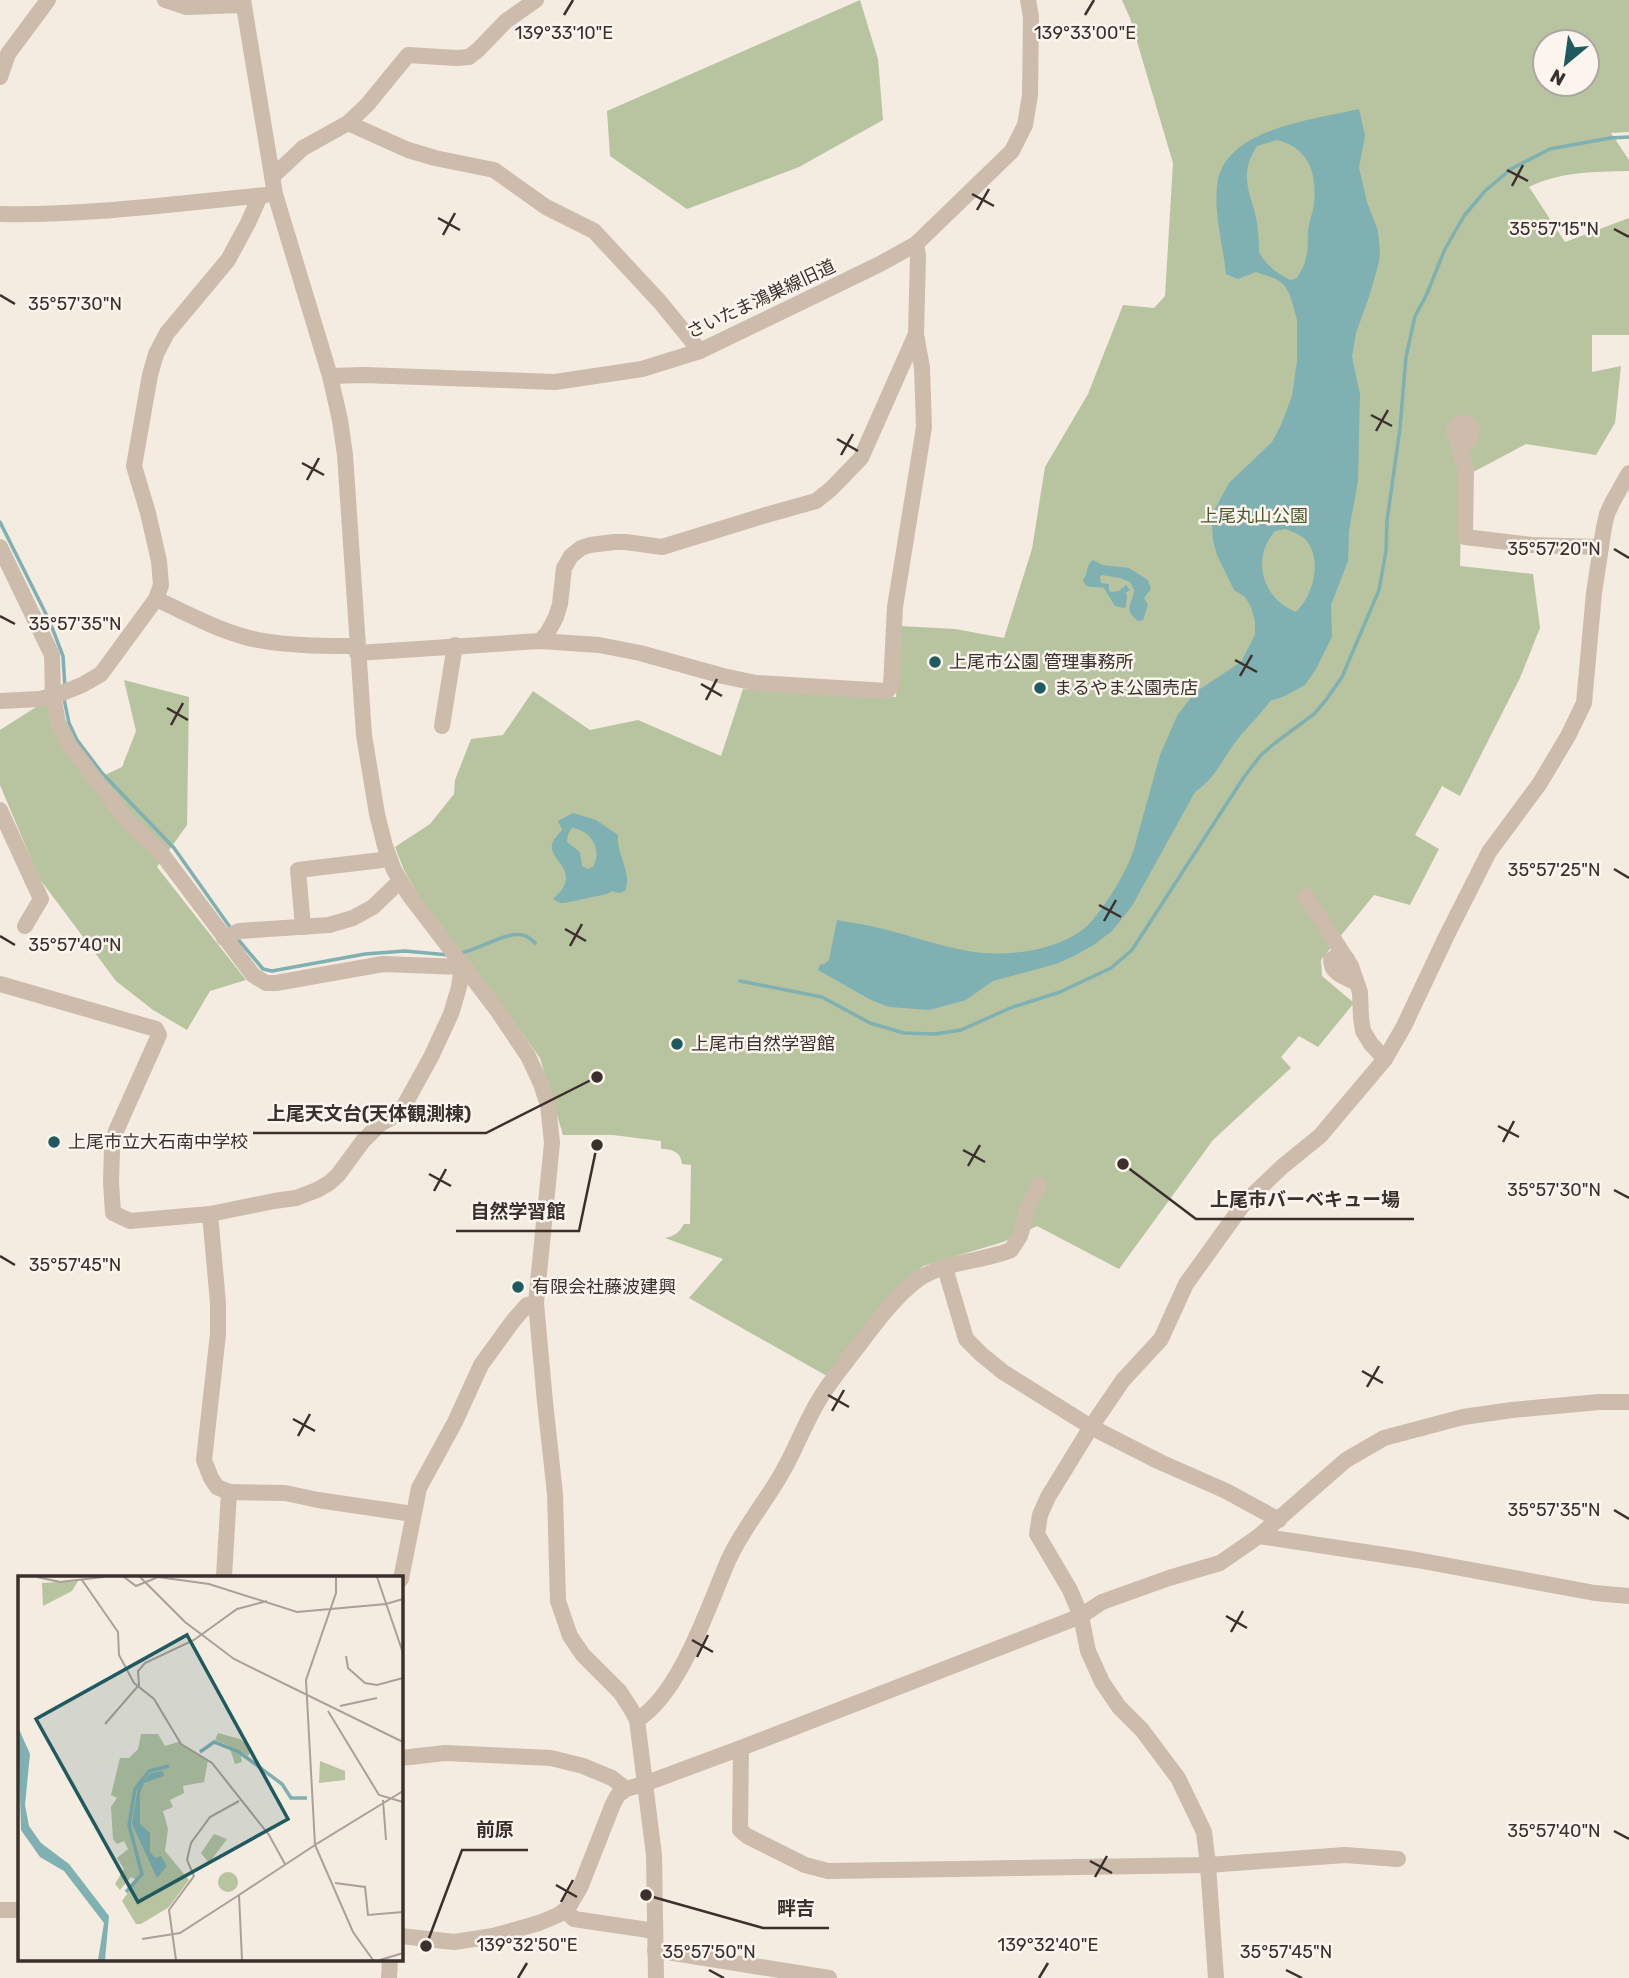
<svg xmlns="http://www.w3.org/2000/svg" width="1629" height="1978" viewBox="0 0 1629 1978" font-family="Rubik,'Noto Sans JP',sans-serif">
<rect width="100%" height="100%" fill="#f4ebe1"/>
<g fill="#b8c4a0" fill-rule="evenodd">
<path d="M 860,0 L 878,59 L 883,120 L 799,167 L 687,209 L 610,156 L 607,111 Z"/>
<path d="M 1122,0 L 1629,0 L 1629,132 L 1611,133 L 1629,160 L 1629,171 C 1594,172 1561,171 1529,187 L 1565,242 L 1629,218 L 1629,335 L 1592,335 L 1592,372 L 1621,366 L 1615,423 L 1596,455 L 1526,444 L 1462,478 L 1460,566 L 1533,574 L 1540,628 L 1520,678 L 1460,796 L 1442,786 L 1415,835 L 1439,849 L 1410,905 L 1374,895 L 1321,960 L 1322,976 L 1354,1003 L 1318,1047 L 1299,1036 L 1281,1057 L 1291,1068 L 1213,1140 L 1119,1269 L 1037,1226 L 1003,1242 L 923,1266 L 873,1315 L 827,1376 L 689,1298 L 723,1259 L 665,1238 C 674,1236 679,1233 684,1224 L 690,1224 L 691,1165 L 682,1164 C 681,1152 672,1149 661,1149 L 661,1141 L 613,1135 L 563,1135 L 540,1058 L 480,975 L 420,899 L 404,870 L 395,847 L 430,824 L 454,794 L 455,780 L 471,739 L 503,735 L 533,691 L 590,730 L 638,720 L 721,756 L 743,689 L 896,697 L 900,626 L 955,629 L 1004,638 L 1032,549 L 1045,467 L 1088,394 L 1123,305 L 1154,308 L 1165,296 L 1173,163 L 1130,18 ZM 1545,42 L 1587,42 L 1587,84 L 1545,84 Z"/>
<path d="M 124,680 L 189,697 L 187,825 L 157,867 L 246,980 L 210,991 L 187,1030 L 153,1010 L 116,981 L 39,878 L 0,785 L 0,730 L 47,700 L 90,782 L 122,767 L 136,731 Z"/>
</g>
<g fill="#7fb0b2" fill-rule="evenodd">
<path d="M 1359,109 L 1365,135 L 1359,168 L 1367,202 L 1378,231 L 1380,252 L 1379,262 L 1369,297 L 1356,333 L 1352,357 L 1360,394 L 1358,481 L 1349,531 L 1348,561 L 1331,605 L 1332,637 L 1316,669 L 1305,685 L 1285,696 L 1270,701 C 1261,714 1251,723 1241,735 C 1223,756 1218,776 1195,792 L 1132,906 L 1112,931 L 1095,944 L 1076,955 L 1056,964 L 993,981 L 966,1000 L 929,1010 L 889,1007 L 871,1000 L 818,970 L 820,965 L 824,964 L 829,960 L 837,920 C 851,923 865,924 879,928 C 909,935 938,946 968,951 C 1004,958 1063,951 1090,923 C 1107,904 1126,873 1134,849 L 1160,755 L 1177,716 L 1194,693 L 1241,662 L 1255,635 L 1255,621 L 1251,607 L 1245,597 L 1234,590 L 1217,555 L 1213,541 L 1212,525 L 1215,509 L 1229,483 L 1272,442 L 1281,425 L 1292,396 L 1297,361 L 1297,320 L 1293,305 L 1289,293 L 1284,285 L 1276,279 L 1256,272 L 1238,279 L 1226,274 C 1223,245 1214,215 1217,187 C 1221,128 1314,120 1359,109 ZM 1277,140 C 1309,148 1317,173 1314,204 C 1313,213 1309,221 1308,230 C 1307,239 1309,249 1306,258 C 1305,265 1300,272 1297,278 L 1291,280 C 1277,274 1266,265 1259,252 C 1259,240 1258,229 1256,217 C 1249,189 1239,174 1257,146 ZM 1286,529 C 1293,532 1301,535 1306,540 C 1323,560 1313,596 1296,612 C 1262,599 1251,558 1275,531 Z"/>
<path d="M 1093,560 L 1103,565 L 1129,568 L 1148,580 L 1151,589 L 1144,598 L 1148,605 L 1143,620 L 1138,621 C 1123,609 1132,605 1134,590 L 1130,582 L 1120,578 L 1102,575 L 1100,577 L 1101,583 L 1109,584 L 1109,591 L 1112,592 L 1119,591 L 1126,585 L 1130,590 L 1125,593 L 1127,595 L 1126,607 L 1124,608 L 1115,606 L 1104,588 C 1096,585 1086,591 1083,580 C 1088,574 1086,564 1093,560 Z"/>
<path d="M 573,813 L 596,820 L 618,835 C 616,854 633,874 625,891 L 619,893 L 612,891 L 607,894 L 564,903 L 560,903 L 553,899 C 557,895 562,891 564,886 C 573,867 549,859 552,844 C 554,838 559,834 562,830 L 558,821 ZM 572,828 C 591,830 603,850 593,867 L 588,869 L 582,866 L 580,852 L 567,842 L 568,834 Z"/>
</g>
<g fill="none" stroke-linecap="round" stroke-linejoin="round">
<g stroke="#7fb0b2" stroke-width="3.5">
<path d="M 0,522 L 50,622 L 63,656 L 65,688"/>
<path d="M 64,699 L 69,723 L 77,740 L 102,773 L 174,848 L 232,930"/>
<path d="M 236,937 L 263,969 L 272,971 L 365,954 L 405,951 L 449,955"/>
<path d="M 460,953 C 479,950 509,929 526,936 C 529,937 532,940 535,943"/>
<path d="M 740,981 L 822,997 L 870,1023 L 904,1033 L 935,1034 L 961,1030 L 1010,1008 L 1060,992 L 1111,968 L 1132,950 L 1244,777 L 1261,755 L 1275,743 L 1314,714 L 1326,700 L 1342,677 L 1379,590 L 1386,551 L 1387,521 L 1400,428 L 1406,357 L 1415,316 L 1426,296 L 1445,249 L 1464,216 L 1485,191 L 1511,169 L 1550,149 L 1610,138 L 1629,137"/>
</g>
<g stroke="#cdbbac" stroke-width="16">
<path d="M 165,0 L 186,7 L 244,5"/>
<path d="M 243,0 L 275,194 L 330,376 L 340,420 L 345,455 L 364,735 L 377,814 L 385,846 L 394,870 L 409,895 L 497,1010 L 528,1056 L 541,1084 L 548,1105 L 552,1143 L 536,1303 L 545,1402 L 555,1494 L 558,1601 L 570,1636 L 583,1655 L 620,1692 L 631,1709 L 637,1720 L 654,1855 L 656,1978"/>
<path d="M 0,77 L 8,54 L 48,0"/>
<path d="M 348,123 L 408,150 L 435,158 L 494,170 L 546,207 L 594,231 L 660,302 L 700,351"/>
<path d="M 272,177 L 303,148 L 348,123 L 367,105 L 408,55 L 457,58 L 469,57 L 478,50 L 506,21 L 536,0"/>
<path d="M 0,214 C 87,216 179,203 266,195"/>
<path d="M 330,376 L 364,375 L 555,382 L 642,369 L 700,351 L 880,264 L 916,244 L 1012,151 L 1025,125 L 1030,95 L 1031,17 L 1028,0"/>
<path d="M 1461,450 C 1481,433 1470,412 1453,429 L 1466,470 L 1465,537 L 1532,545 L 1601,547"/>
<path d="M 0,547 L 52,655 L 53,696 L 58,722 L 70,746 L 129,823 L 159,850 L 253,975 L 266,983 L 276,983 L 383,964 L 462,967"/>
<path d="M 156,599 C 189,614 222,633 258,640 C 290,646 324,646 357,646"/>
<path d="M 540,641 L 548,632 L 556,617 L 560,604 L 564,568 L 571,556 L 581,548 L 590,545 L 614,542 L 626,542 L 662,547 L 766,515 L 816,501 L 831,489 L 861,458 L 916,334"/>
<path d="M 357,653 L 540,641 L 599,645 L 640,653 L 723,676 L 756,683 L 887,691 L 891,686 L 895,607 L 924,427 L 922,368 L 916,334 L 918,256 L 916,244"/>
<path d="M 0,701 L 40,699 L 62,693 L 82,685 L 101,674 L 156,599 L 161,585 L 159,561 L 148,513 L 134,466 L 150,375 L 156,354 L 167,333 L 228,260 L 248,223 L 260,196"/>
<path d="M 442,726 L 455,645"/>
<path d="M 0,810 L 41,899 L 25,926"/>
<path d="M 1306,896 L 1351,966 L 1360,992 L 1361,1018 L 1363,1031 L 1371,1044 L 1385,1059"/>
<path d="M 303,927 L 298,870 L 390,859"/>
<path d="M 224,938 L 239,931 L 329,925 L 353,918 L 373,907 L 400,881"/>
<path d="M 1347,959 L 1340,954 L 1331,960 C 1331,973 1344,977 1355,982"/>
<path d="M 0,984 L 156,1029 L 159,1035 L 116,1131 L 112,1150 L 111,1182 L 113,1213 L 130,1221 L 210,1214 L 274,1201 L 296,1198 L 317,1190 L 329,1183 L 338,1175 L 363,1141 L 380,1124 L 400,1113 L 431,1057 L 451,1014 L 459,987 L 462,967"/>
<path d="M 210,1214 L 218,1303 L 218,1334 L 204,1460 L 211,1478 L 217,1487 L 229,1492 L 285,1493 L 318,1500 L 413,1514"/>
<path d="M 945,1268 L 966,1339 L 981,1354 L 1003,1372 L 1091,1427 L 1160,1462 L 1226,1491 L 1279,1520"/>
<path d="M 1259,1536 L 1417,1560 L 1595,1593 L 1629,1596"/>
<path d="M 224,1577 L 229,1492"/>
<path d="M 401,1579 L 419,1488 L 455,1422 L 481,1365 L 513,1321 L 527,1305 L 536,1303"/>
<path d="M 637,1720 C 680,1694 708,1607 728,1561 C 742,1529 766,1502 783,1471 C 796,1448 805,1423 819,1400 C 830,1381 843,1366 856,1349 C 875,1324 895,1296 920,1278 C 945,1262 984,1261 1011,1250 L 1020,1236 L 1028,1208 L 1039,1185"/>
<path d="M 741,1748 L 740,1830 L 747,1836 L 805,1865 L 828,1871 L 1208,1865 L 1345,1855 L 1398,1859"/>
<path d="M 401,1758 L 445,1753 L 551,1758 L 583,1766 L 612,1778 L 626,1789"/>
<path d="M 0,1910 L 19,1910"/>
<path d="M 565,1910 L 574,1919 L 655,1931"/>
<path d="M 401,1936 L 454,1942 L 493,1936 L 539,1923 L 558,1915 L 568,1908 L 580,1888 L 613,1804 L 618,1795 L 626,1789 L 644,1784 L 741,1748 L 1081,1616 L 1102,1602 L 1169,1578 L 1220,1563 L 1259,1536 L 1346,1460 L 1384,1438 L 1463,1417 L 1512,1410 L 1599,1402 L 1629,1402"/>
<path d="M 655,1950 L 829,1978"/>
<path d="M 389,1978 L 390,1959"/>
<path d="M 1216,1978 L 1208,1865 L 1204,1832 L 1178,1778 L 1142,1730 L 1119,1707 L 1102,1682 L 1088,1651 L 1081,1616 L 1070,1590 L 1037,1534 L 1040,1515 L 1048,1497 L 1091,1427 L 1123,1380 L 1161,1339 L 1186,1284 L 1245,1202 L 1283,1166 L 1320,1136 L 1385,1059 L 1404,1026 L 1446,937 L 1489,852 L 1540,783 L 1568,736 L 1584,703 L 1594,593 L 1604,527 L 1607,514 L 1612,503 L 1629,473"/>
</g>
</g>
<path fill="none" stroke="#3b302b" stroke-width="2.5" d="M 564,15 L 573,0M 1085,15 L 1094,0M 1507,170 L 1528,181M 1512,186 L 1523,165M 972,194 L 994,206M 977,210 L 989,189M 438,218 L 460,230M 1614,229 L 1629,237M 443,235 L 455,213M 0,295 L 15,304M 1371,415 L 1392,426M 1376,431 L 1388,410M 837,439 L 858,451M 841,455 L 853,434M 302,463 L 324,475M 307,480 L 319,458M 1614,549 L 1629,558M 0,616 L 15,624M 1235,660 L 1257,672M 1240,676 L 1252,655M 701,684 L 722,696M 706,700 L 717,679M 167,708 L 188,720M 171,725 L 183,703M 1614,869 L 1629,878M 1099,905 L 1121,917M 1104,921 L 1116,900M 565,929 L 586,941M 0,936 L 15,945M 570,946 L 582,924M 1498,1126 L 1519,1137M 1503,1142 L 1514,1121M 963,1150 L 985,1162M 968,1166 L 980,1145M 429,1174 L 451,1186M 1614,1190 L 1629,1198M 434,1191 L 446,1169M 0,1256 L 15,1265M 1362,1371 L 1383,1383M 1367,1387 L 1379,1366M 828,1395 L 849,1407M 832,1411 L 844,1390M 293,1419 L 315,1431M 298,1436 L 310,1414M 1614,1510 L 1629,1519M 1226,1616 L 1247,1628M 1231,1632 L 1243,1611M 692,1640 L 713,1652M 697,1657 L 708,1635M 1614,1831 L 1629,1839M 1090,1861 L 1112,1873M 1095,1877 L 1107,1856M 556,1885 L 577,1897M 561,1902 L 573,1880M 709,1970 L 724,1978M 1286,1970 L 1302,1978M 518,1978 L 527,1963M 1039,1978 L 1048,1963"/>
<g fill="#1f5a5e" stroke="#fbf5ee" stroke-width="2.5">
<circle cx="935" cy="662" r="7"/>
<circle cx="1040" cy="688" r="7"/>
<circle cx="677" cy="1044" r="7"/>
<circle cx="54" cy="1142" r="7"/>
<circle cx="518" cy="1287" r="7"/>
</g>
<g text-anchor="middle" stroke-width="5" stroke-linejoin="round" paint-order="stroke">
<g font-size="18" fill="#3b302b" stroke="#fbf5ee">
<text transform="translate(761 299) rotate(-25)" y="6">さいたま鴻巣線旧道</text>
</g>
<g font-size="18" fill="#4a5a2e" stroke="#fbf5ee">
<text x="1254" y="522">上尾丸山公園</text>
</g>
<g font-size="18" fill="#3b302b" stroke="#fbf5ee" text-anchor="start">
<text x="949" y="668">上尾市公園 管理事務所</text>
<text x="1054" y="694">まるやま公園売店</text>
<text x="691" y="1050">上尾市自然学習館</text>
<text x="68" y="1148">上尾市立大石南中学校</text>
<text x="532" y="1293">有限会社藤波建興</text>
</g>
</g>
<g transform="translate(18 1576)">
<rect width="385" height="385" fill="#f4ebe1"/>
<path d="M 60,5 L 54,15 L 25,30 L 24,7 ZM 200,157 L 222,163 L 234,173 L 230,180 L 222,175 L 224,186 L 217,188 L 211,170 L 197,164 ZM 123,158 L 140,158 L 147,170 L 160,166 L 190,184 L 186,206 L 165,210 L 166,217 L 152,224 L 155,231 L 145,235 L 150,253 L 147,275 L 171,304 L 151,331 L 123,348 L 118,348 L 104,325 L 119,304 L 113,301 L 102,314 L 97,308 L 106,293 L 99,282 L 110,273 L 106,265 L 99,268 L 95,263 L 93,231 L 99,222 L 93,219 L 102,182 L 111,182 L 120,173 ZM 302,185 L 327,195 L 327,204 L 301,207 ZM 196,258 L 209,263 L 191,287 L 183,277 ZM200 306a10 10 0 1 1 20 0a10 10 0 1 1-20 0Z" fill="#b8c4a0"/>
<path d="M 0,151 L 12,178 L 7,229 L 11,250 L 23,267 L 51,288 L 91,340 L 87,384 L 80,384 L 86,347 L 46,295 L 22,281 L 3,254 ZM 145,195 L 146,200 L 126,207 L 122,217 L 122,248 L 132,257 L 132,276 L 137,282 L 143,280 L 149,290 L 139,302 L 114,248 L 120,211 L 133,197 Z" fill="#7fb0b2"/>
<path fill="none" stroke="#7fb0b2" stroke-width="3.5" d="M 182,176 L 196,166 L 221,176 L 264,208 L 273,222 L 289,222M 108,316 L 124,298 L 111,249 L 117,213 L 131,195 L 151,190"/>
<path fill="none" stroke="#aaa098" stroke-width="2" d="M 19,1 L 42,6 L 86,1M 106,1 L 118,10 L 140,1 L 191,8 L 279,36 L 368,28 L 385,23M 122,1 L 167,46 L 216,83 L 385,166M 359,1 L 385,77M 64,4 L 100,56 L 101,79 L 116,107 L 136,123 L 163,168 L 194,187 L 251,259 L 267,288M 328,80 L 330,92 L 347,107 L 359,109 L 385,102M 322,130 L 359,122M 310,135 L 361,219 L 385,226M 87,148 L 121,109 L 120,95 L 127,87 L 176,64 L 219,33 L 249,25M 365,224 L 368,264M 317,307 L 347,311 L 350,339 L 385,336M 124,363 L 162,357 L 221,319M 158,384 L 151,334 L 176,300 L 169,284 L 173,267 L 192,241 L 221,225M 224,384 L 221,319 L 297,269 L 288,104 L 318,17 L 318,1M 355,384 L 335,356 L 297,269 L 385,215M 362,384 L 385,377"/>
<path fill="#1f5a5e" fill-opacity="0.15" stroke="#1f5a5e" stroke-width="3.5" d="M 169,59 L 270,243 L 120,326 L 18,143 Z"/>
<rect width="385" height="385" fill="none" stroke="#3b302b" stroke-width="3.5"/>
</g>
<g font-size="18" text-anchor="middle" fill="#3b302b" stroke="#fbf5ee" stroke-width="5" stroke-linejoin="round" paint-order="stroke">
<text x="564" y="39">139°33'10"E</text>
<text x="1085" y="39">139°33'00"E</text>
<text x="1554" y="235">35°57'15"N</text>
<text x="75" y="310">35°57'30"N</text>
<text x="1554" y="555">35°57'20"N</text>
<text x="75" y="630">35°57'35"N</text>
<text x="1554" y="876">35°57'25"N</text>
<text x="75" y="951">35°57'40"N</text>
<text x="1554" y="1196">35°57'30"N</text>
<text x="75" y="1271">35°57'45"N</text>
<text x="1554" y="1516">35°57'35"N</text>
<text x="1554" y="1837">35°57'40"N</text>
<text x="527" y="1951">139°32'50"E</text>
<text x="1048" y="1951">139°32'40"E</text>
<text x="709" y="1958">35°57'50"N</text>
<text x="1286" y="1958">35°57'45"N</text>
</g>
<path fill="none" stroke="#3b302b" stroke-width="2.5" d="M597 1077L486 1133H253M1123 1164L1196 1219H1414M597 1145L579 1231H456M426 1946L462 1850H528M646 1895L763 1928H829"/>
<g fill="#3b302b" stroke="#fbf5ee" stroke-width="2.5">
<circle cx="597" cy="1077" r="7"/>
<circle cx="1123" cy="1164" r="7"/>
<circle cx="597" cy="1145" r="7"/>
<circle cx="426" cy="1946" r="7"/>
<circle cx="646" cy="1895" r="7"/>
</g>
<g font-size="19" text-anchor="middle" font-weight="bold" fill="#3b302b" stroke="#fbf5ee" stroke-width="5" stroke-linejoin="round" paint-order="stroke">
<text x="369" y="1120">上尾天文台(天体観測棟)</text>
<text x="1305" y="1206">上尾市バーベキュー場</text>
<text x="518" y="1218">自然学習館</text>
<text x="495" y="1836">前原</text>
<text x="796" y="1915">畔吉</text>
</g>
<g transform="translate(1566 63) rotate(209)"><circle r="33" fill="#fbf5ee" stroke="#aea6a0" stroke-width="2"/>
<path d="M0-5L12 26L0 18L-12 26Z" fill="#1f5a5e"/>
<text y="-10" font-size="19" font-weight="bold" text-anchor="middle" fill="#3b302b">N</text>
</g>
</svg>
